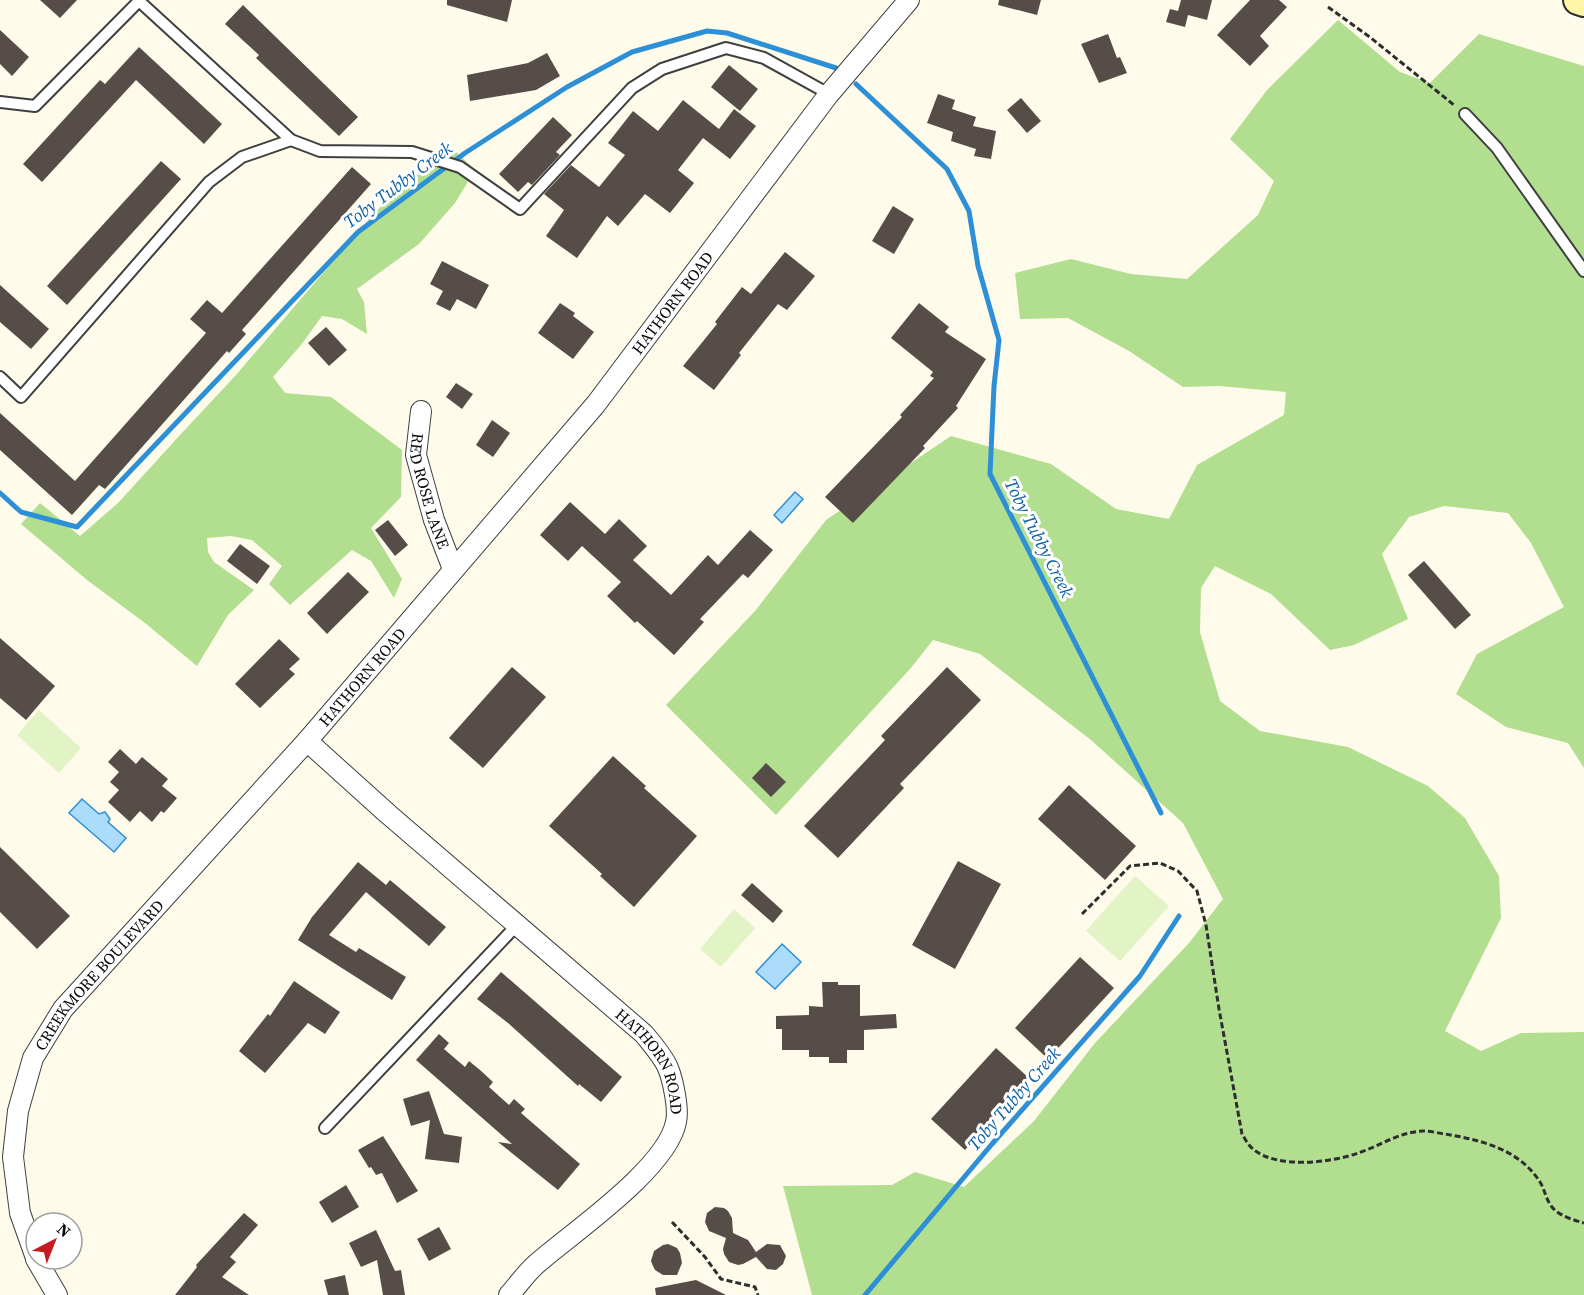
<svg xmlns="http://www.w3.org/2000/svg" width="1584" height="1295" viewBox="0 0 1584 1295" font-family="'Source Serif 4',serif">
<rect width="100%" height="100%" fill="#fffbeb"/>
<g fill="#b2de90">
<path d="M 1338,20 L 1400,72 L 1430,83 L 1479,34 L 1584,66 L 1584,768 L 1568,743 L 1506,727 L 1456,694 L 1477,654 L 1564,607 L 1531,543 L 1508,513 L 1444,506 L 1409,517 L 1382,554 L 1408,619 L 1354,645 L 1330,650 L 1271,594 L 1215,566 L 1201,588 L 1200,632 L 1220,701 L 1260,731 L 1348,747 L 1428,786 L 1465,818 L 1499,876 L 1501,918 L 1445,1031 L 1481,1051 L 1521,1033 L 1584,1032 L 1584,1295 L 812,1295 L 783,1186 L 892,1185 L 915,1172 L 964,1187 L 1034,1121 L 1095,1043 L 1189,943 L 1223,899 L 1183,823 L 1091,740 L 980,654 L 933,640 L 910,669 L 776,815 L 666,705 L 755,611 L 826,520 L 951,436 L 1051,464 L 1116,509 L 1169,519 L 1197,465 L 1284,415 L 1286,392 L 1219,386 L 1183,387 L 1129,351 L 1068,318 L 1020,319 L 1015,273 L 1071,259 L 1131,274 L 1187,279 L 1258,215 L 1274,181 L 1230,139 L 1267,90 Z"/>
<path d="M 450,146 L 475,170 L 455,203 L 419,244 L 357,289 L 364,302 L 367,334 L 342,319 L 322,316 L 301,345 L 273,377 L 285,393 L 331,397 L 402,450 L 401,497 L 371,528 L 402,579 L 394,598 L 371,561 L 352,550 L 290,605 L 269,584 L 282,566 L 252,540 L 231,536 L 207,538 L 208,552 L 214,562 L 254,590 L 228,615 L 197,666 L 145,623 L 87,580 L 21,524 L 40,503 L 80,536 L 118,503 L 180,435 L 236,375 L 375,212 Z"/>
</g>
<g fill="#e2f3c5">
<path d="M 39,710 L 81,748 L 59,773 L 17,735 Z"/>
<path d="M 1135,876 L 1169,906 L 1120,961 L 1086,931 Z"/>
<path d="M 734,909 L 755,928 L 721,967 L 700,949 Z"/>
</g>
<g fill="#acdcfb" stroke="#2d90d7" stroke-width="1.5">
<path d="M 795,492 L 803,499 L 782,523 L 774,515 Z"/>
<path d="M 82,799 L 99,814 L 105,812 L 110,819 L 108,822 L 126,838 L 114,852 L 69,813 Z"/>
<path d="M 782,944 L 801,962 L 775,989 L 756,972 Z"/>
</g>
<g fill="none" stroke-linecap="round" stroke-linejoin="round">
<g stroke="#2d90d7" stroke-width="5">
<path d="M 856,84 L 947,169 L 969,211 L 978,266 L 999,340 L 994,386 L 990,474 L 1161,813"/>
<path d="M 0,493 L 21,512 L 77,527 L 358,232 L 465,153 L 567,87 L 632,52 L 707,31 L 727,33 L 836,68"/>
<path d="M 865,1295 L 992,1144 L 1140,976 L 1179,916"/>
</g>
</g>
<g fill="#564d48">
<path d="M 40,0 L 77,0 L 60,18 Z"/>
<path d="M 447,0 L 512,0 L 507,22 L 447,5 Z"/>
<path d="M 999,0 L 1041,0 L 1037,15 L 998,5 Z"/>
<path d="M 1181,0 L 1212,0 L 1207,20 L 1188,15 L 1185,27 L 1166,22 L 1170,9 L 1178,11 Z"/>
<path d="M 1250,0 L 1279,0 L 1287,7 L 1260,36 L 1269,46 L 1250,66 L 1217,35 Z"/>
<path d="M 243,5 L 358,117 L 339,136 L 256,58 L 259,55 L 225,24 Z"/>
<path d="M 0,30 L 29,57 L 12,76 L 0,64 Z"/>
<path d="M 1108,34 L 1117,58 L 1120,57 L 1127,73 L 1099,83 L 1081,44 Z"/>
<path d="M 139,47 L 222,124 L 204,144 L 136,80 L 42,182 L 23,164 L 100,80 L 105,84 Z"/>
<path d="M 547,53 L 560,76 L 536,90 L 470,101 L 467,75 L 528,63 Z"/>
<path d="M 729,65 L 758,89 L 740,111 L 711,87 Z"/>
<path d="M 938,94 L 955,100 L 952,109 L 976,117 L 973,126 L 996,131 L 991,159 L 974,156 L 976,149 L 951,141 L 953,132 L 927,123 Z"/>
<path d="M 1021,98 L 1041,121 L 1027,133 L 1007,110 Z"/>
<path d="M 683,100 L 719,129 L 734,109 L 756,126 L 730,159 L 703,138 L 678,170 L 694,183 L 670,213 L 645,194 L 618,226 L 607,216 L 577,258 L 546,236 L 564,210 L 544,194 L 571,165 L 599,187 L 625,155 L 608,143 L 633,111 L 658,131 Z"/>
<path d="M 553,117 L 572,135 L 556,152 L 560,155 L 532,185 L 528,182 L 518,192 L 499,174 Z"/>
<path d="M 161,161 L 181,179 L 67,305 L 47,286 Z"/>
<path d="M 352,167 L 371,184 L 242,330 L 246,334 L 229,353 L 227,351 L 105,489 L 99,485 L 72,515 L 0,450 L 0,413 L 75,481 L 206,333 L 190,319 L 207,300 L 222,313 Z"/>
<path d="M 893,206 L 914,219 L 894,254 L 872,241 Z"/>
<path d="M 785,252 L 815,276 L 787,310 L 778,304 L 739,353 L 741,355 L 714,390 L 683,366 L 717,324 L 715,322 L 742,287 L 751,294 Z"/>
<path d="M 442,261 L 489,285 L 476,309 L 457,299 L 450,311 L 436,304 L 443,291 L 430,284 Z"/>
<path d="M 0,285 L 49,329 L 31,349 L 0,322 Z"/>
<path d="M 560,303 L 575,313 L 573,316 L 594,332 L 573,359 L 538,333 Z"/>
<path d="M 919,303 L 949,327 L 945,332 L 986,359 L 956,406 L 958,408 L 923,446 L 925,448 L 853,523 L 825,497 L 902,417 L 900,415 L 934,378 L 930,376 L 933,372 L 891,338 Z"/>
<path d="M 326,327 L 347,350 L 329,366 L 308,343 Z"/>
<path d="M 456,383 L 473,394 L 462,409 L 446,397 Z"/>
<path d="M 492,420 L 510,433 L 493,457 L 476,445 Z"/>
<path d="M 570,502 L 605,534 L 619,519 L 647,546 L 633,560 L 671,595 L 708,555 L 718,565 L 750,530 L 773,550 L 748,578 L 743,574 L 700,619 L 704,622 L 674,655 L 637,621 L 635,623 L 607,596 L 621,582 L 582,546 L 568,561 L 540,535 Z"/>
<path d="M 388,520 L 408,545 L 395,556 L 375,530 Z"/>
<path d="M 240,544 L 270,566 L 257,584 L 227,561 Z"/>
<path d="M 1424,561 L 1471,615 L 1455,629 L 1408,575 Z"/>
<path d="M 348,572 L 369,592 L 327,634 L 307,613 Z"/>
<path d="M 0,638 L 55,686 L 26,720 L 0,698 Z"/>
<path d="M 279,639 L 300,659 L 289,669 L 295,674 L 260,708 L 235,684 Z"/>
<path d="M 512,667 L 546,697 L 483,768 L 449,738 Z"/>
<path d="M 947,667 L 981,700 L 900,784 L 904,788 L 838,858 L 804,826 L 885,740 L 881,736 Z"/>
<path d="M 120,749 L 136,764 L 142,757 L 168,779 L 162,786 L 177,798 L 164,813 L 161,811 L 152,822 L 140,811 L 130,822 L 108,802 L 119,790 L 110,782 L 119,772 L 108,762 Z"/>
<path d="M 613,756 L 646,786 L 644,788 L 697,836 L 634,907 L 600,876 L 602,874 L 549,826 Z"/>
<path d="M 766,763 L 786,782 L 771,797 L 752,778 Z"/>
<path d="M 1069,785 L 1136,846 L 1105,880 L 1038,819 Z"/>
<path d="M 0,847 L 70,916 L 37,949 L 0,912 Z"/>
<path d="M 958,861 L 1001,884 L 955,969 L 912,945 Z"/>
<path d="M 358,862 L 386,885 L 390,880 L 446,927 L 429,946 L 366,892 L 329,935 L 356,952 L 359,948 L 406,977 L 392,1000 L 298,940 L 312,917 Z"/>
<path d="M 752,883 L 783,911 L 773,923 L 741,895 Z"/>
<path d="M 1080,957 L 1114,988 L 1048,1059 L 1015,1028 Z"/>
<path d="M 501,972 L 622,1077 L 601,1102 L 579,1084 L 578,1086 L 508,1023 L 477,999 Z"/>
<path d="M 294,981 L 340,1012 L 325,1034 L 308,1023 L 265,1073 L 239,1051 L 268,1014 L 270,1016 Z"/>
<path d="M 822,982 L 838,982 L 838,985 L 860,985 L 860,1016 L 896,1014 L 897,1028 L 864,1030 L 864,1050 L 847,1050 L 847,1063 L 829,1063 L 829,1057 L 809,1057 L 809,1050 L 782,1050 L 782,1029 L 776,1029 L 776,1016 L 809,1015 L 809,1006 L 823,1007 Z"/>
<path d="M 439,1034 L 449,1043 L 444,1049 L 465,1067 L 469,1061 L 480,1070 L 493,1082 L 489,1087 L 509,1105 L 514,1099 L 525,1109 L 521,1113 L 580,1164 L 558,1190 L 498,1142 L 512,1144 L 416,1060 Z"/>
<path d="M 996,1048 L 1030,1079 L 965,1150 L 931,1119 Z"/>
<path d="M 429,1091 L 444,1134 L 462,1137 L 459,1163 L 425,1159 L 430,1120 L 411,1126 L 403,1099 Z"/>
<path d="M 383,1136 L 418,1191 L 397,1203 L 382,1173 L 376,1175 L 371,1167 L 369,1168 L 358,1150 Z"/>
<path d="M 346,1185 L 359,1207 L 332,1223 L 319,1202 Z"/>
<path d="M 715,1207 L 724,1208 L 728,1211 L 732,1218 L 733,1233 L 748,1240 L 756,1252 L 767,1244 L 780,1245 L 786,1256 L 783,1264 L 776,1270 L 767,1269 L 756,1257 L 743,1264 L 738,1265 L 729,1262 L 724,1254 L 723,1249 L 726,1238 L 709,1231 L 705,1222 L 707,1213 Z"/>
<path d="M 244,1213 L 258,1225 L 230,1257 L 236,1262 L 222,1277 L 249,1295 L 175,1295 L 197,1267 L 196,1265 Z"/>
<path d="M 439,1227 L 451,1249 L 429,1261 L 417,1239 Z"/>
<path d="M 376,1230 L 395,1271 L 401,1270 L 405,1295 L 383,1295 L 377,1260 L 361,1267 L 349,1243 Z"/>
<path d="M 668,1244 L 677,1248 L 680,1253 L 682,1263 L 677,1275 L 663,1275 L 655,1270 L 653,1266 L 651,1261 L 654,1251 L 663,1245 Z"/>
<path d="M 345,1275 L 349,1295 L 328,1295 L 324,1280 Z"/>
<path d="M 696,1280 L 726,1295 L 656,1295 L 655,1288 Z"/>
</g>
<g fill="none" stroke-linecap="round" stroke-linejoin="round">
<defs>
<g id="service">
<path d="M 138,0 L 291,140 L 320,151 L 412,152 L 460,167 L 520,209 L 632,88 L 662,69 L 726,48 L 764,58 L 829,94"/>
<path d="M 0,102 L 35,106 L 139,1"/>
<path d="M 1465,114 L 1497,148 L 1584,271"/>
<path d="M 0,377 L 21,397 L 209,182 L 242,157 L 291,140"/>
<path d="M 325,1128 L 517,925"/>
</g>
<g id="minor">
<path id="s1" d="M 421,411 L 416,455 L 434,520 L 453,569"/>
<path id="s2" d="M 307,741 L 388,814 L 644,1034 C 652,1044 663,1056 668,1068 C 673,1080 679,1109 676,1122 C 667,1168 576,1230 540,1261 C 528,1270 519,1284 509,1295"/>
<path id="s3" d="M 36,1258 L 20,1213 L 13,1157 L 18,1111 L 33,1058 L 63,1009 L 307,741 L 596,404 L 829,94 L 909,0"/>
<path d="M 36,1259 L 57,1295"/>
</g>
<path id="secondary" d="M 1578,0 L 1584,2"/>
</defs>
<use href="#service" stroke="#3f3f3f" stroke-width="14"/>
<use href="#minor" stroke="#3f3f3f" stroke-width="22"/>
<use href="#secondary" stroke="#2e2e2e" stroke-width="32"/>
<g stroke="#2e2e2e" stroke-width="3" stroke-dasharray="6 3" stroke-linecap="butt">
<path d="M 1328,7 L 1371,38 L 1454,105"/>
<path d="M 1082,914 L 1130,866 L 1160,863 L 1178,871 L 1197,891 L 1206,925 L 1219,1009 L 1242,1134 C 1245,1139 1248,1145 1253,1149 C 1276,1169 1331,1163 1358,1153 C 1380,1146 1399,1132 1423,1131 C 1430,1131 1438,1133 1445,1134 C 1481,1140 1519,1149 1540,1182 C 1545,1190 1546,1200 1552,1207 C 1559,1216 1574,1220 1584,1223"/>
<path d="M 672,1222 L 705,1257 L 721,1279 L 755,1287 L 758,1295"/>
</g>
<use href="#service" stroke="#fff" stroke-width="10"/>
<use href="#minor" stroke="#fff" stroke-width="20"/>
<use href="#secondary" stroke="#fff7a6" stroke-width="28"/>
</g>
<g text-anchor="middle" stroke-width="6" stroke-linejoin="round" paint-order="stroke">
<g font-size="16" fill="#0c0c0c" stroke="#fff">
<text dy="6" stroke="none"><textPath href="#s3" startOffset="1196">HATHORN ROAD</textPath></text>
<text dy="6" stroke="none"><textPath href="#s1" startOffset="82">RED ROSE LANE</textPath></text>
<text dy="6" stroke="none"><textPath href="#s3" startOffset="710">HATHORN ROAD</textPath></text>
<text dy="6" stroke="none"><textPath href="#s3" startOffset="312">CREEKMORE BOULEVARD</textPath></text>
<text dy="6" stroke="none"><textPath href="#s2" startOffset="474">HATHORN ROAD</textPath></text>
</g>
<g font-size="18" font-style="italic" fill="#0d61a6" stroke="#fff">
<text transform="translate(398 185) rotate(-37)" y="6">Toby Tubby Creek</text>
<text transform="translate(1039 538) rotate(63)" y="6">Toby Tubby Creek</text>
<text transform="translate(1014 1099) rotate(-49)" y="6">Toby Tubby Creek</text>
</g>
</g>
<g transform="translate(54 1241) rotate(42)"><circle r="28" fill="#ffffff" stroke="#9e9e9e" stroke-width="1.5"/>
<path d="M0-4.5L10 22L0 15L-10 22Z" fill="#c61b20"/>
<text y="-9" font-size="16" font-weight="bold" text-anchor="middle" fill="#0c0c0c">N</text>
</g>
</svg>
